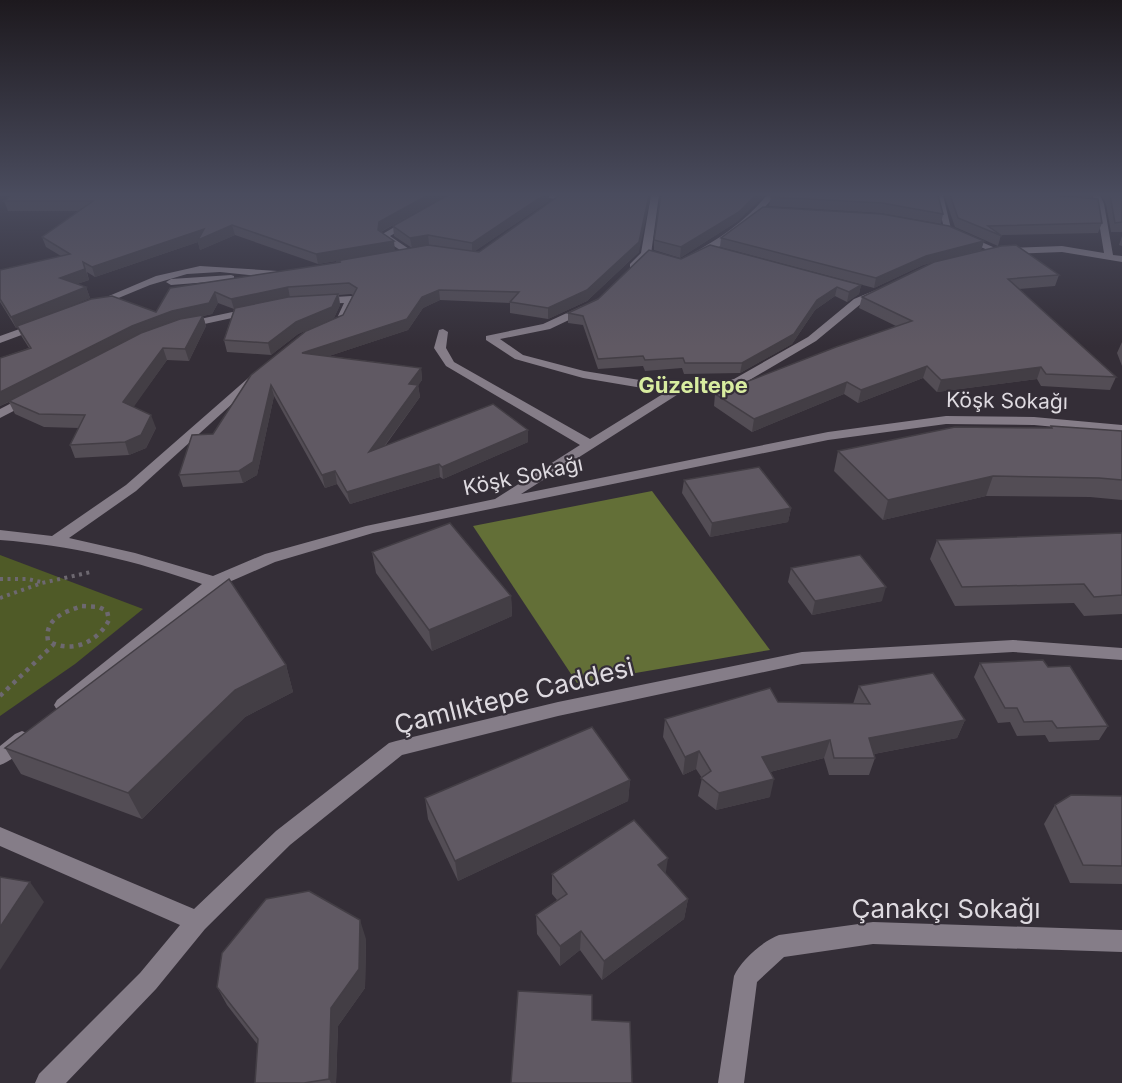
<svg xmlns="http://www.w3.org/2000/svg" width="1122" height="1083" viewBox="0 0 1122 1083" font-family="Inter,sans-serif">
<rect width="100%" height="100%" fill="#342e37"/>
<path fill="#4f5a27" d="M 0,555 L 143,609 L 75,664 L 0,716 Z"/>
<path fill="#636f37" d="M 652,491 L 770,650 L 577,683 L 473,526 Z"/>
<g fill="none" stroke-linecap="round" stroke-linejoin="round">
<g stroke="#6d6870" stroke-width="4" stroke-dasharray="3 4.5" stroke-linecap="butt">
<path d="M 0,579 L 28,579 L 41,582"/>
<path d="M 0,598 L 42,583 L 91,572"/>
</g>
<g stroke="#6d6870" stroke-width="4.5" stroke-dasharray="4 5" stroke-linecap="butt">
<path d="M 82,606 L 99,607 L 107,611 L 109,620 C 97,643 71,654 48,641 C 44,619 64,612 82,606 Z"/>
<path d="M 0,696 L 53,645"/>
</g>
<g fill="#857d88" fill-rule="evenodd">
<path d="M 534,195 L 556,195 L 564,198 L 560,200 Z"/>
<path d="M 651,195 L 659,195 L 651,254 L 636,268 L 630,268 L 630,264 L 641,253 Z"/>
<path d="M 767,195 L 775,195 C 762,213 713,260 691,258 L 691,254 C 720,239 746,221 767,195 Z"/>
<path d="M 935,195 L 943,195 L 952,233 L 945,231 Z"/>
<path d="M 1092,195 L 1100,195 L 1104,204 L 1113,255 L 1122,256 L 1122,262 L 1062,252 L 1006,254 L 1002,251 L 997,254 L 960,238 L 968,236 L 1002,251 L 1006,248 L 1062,246 L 1104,253 L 1096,204 Z"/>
<path d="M 410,218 L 413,219 L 413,223 L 390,236 L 412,251 L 412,255 L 409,256 L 379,236 Z"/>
<path d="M 200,266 L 278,271 L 283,274 L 278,277 L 268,277 L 220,272 L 187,274 L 150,285 L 99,306 L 90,304 L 156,276 Z"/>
<path d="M 231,275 L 234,276 L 234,280 L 171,285 L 166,282 L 171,279 Z"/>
<path d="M 878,289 L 883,292 L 882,294 L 862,303 L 816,341 L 741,385 L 680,393 L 521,494 L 828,432 L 946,416 L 1034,417 L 1122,425 L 1122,433 L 1034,425 L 946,424 L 828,440 L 373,533 L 275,562 L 220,586 L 69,710 L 63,712 L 57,710 L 54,705 L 57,700 L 202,584 C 136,561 70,545 0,540 L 0,530 L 52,536 L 126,485 L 254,373 L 258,371 L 264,375 L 136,491 L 69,538 L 135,553 L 213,576 L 265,554 L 366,526 L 495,499 L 580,445 L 446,366 L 434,348 L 439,330 L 443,329 L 448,332 L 446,348 L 454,362 L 590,439 L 666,392 L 583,378 L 515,359 L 486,340 L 486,336 L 543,324 L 582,306 L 590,306 L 590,310 L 550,329 L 500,339 L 523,355 L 584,371 L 677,386 L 734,379 L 808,337 L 854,299 Z"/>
<path d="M 351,296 L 356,299 L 348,316 L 343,319 L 338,316 L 344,303 L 319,304 L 314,301 L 319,298 Z"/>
<path d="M 251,308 L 255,309 L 255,313 L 186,328 L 181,325 L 186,322 Z"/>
<path d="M 39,322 L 44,325 L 43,327 L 0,343 L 0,336 Z"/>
<path d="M 29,394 L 35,398 L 33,401 L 0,418 L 0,409 Z"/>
<path d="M 1013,640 L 1122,648 L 1122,660 L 1013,652 L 802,664 L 558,716 L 402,755 L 290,845 L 205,929 L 156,989 L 66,1083 L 35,1083 L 39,1074 L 140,973 L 180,925 L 0,846 L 0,827 L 194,909 L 276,831 L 389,743 L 396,741 L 558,702 L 802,652 Z"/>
<path d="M 22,731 L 29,734 L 31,739 C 26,750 11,761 0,765 L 0,746 L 15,734 Z"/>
<path d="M 873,922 L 1122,930 L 1122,952 L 873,944 L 784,957 L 757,982 L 744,1083 L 718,1083 L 734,976 C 741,960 763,941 779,935 Z"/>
</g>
</g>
<g fill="#534d55" fill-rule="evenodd">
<path d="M 446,195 L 381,232 L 395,251 L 438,246 L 429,245 L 412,248 L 394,236 L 393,226 L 448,195 L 549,195 L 549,201 L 475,251 L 639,252 L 587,301 L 548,319 L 510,313 L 510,303 L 440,300 L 423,308 L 408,330 L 329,356 L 421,368 L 422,380 L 418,385 L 420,397 L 385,446 L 528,430 L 528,442 L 443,479 L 440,477 L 350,504 L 337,484 L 325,488 L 274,396 L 257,475 L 243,483 L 183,487 L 179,475 L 213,434 L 343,315 L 353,295 L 351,294 L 339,295 L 340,305 L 334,318 L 298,334 L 271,355 L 227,352 L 224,340 L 234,309 L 218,303 L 212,314 L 203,316 L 206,326 L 189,361 L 167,360 L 133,407 L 156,428 L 146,448 L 129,455 L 75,458 L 70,445 L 79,428 L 44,427 L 15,414 L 9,402 L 0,406 L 0,358 L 29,348 L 22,337 L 17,327 L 16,328 L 0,302 L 0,270 L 61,256 L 46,247 L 42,237 L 80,211 L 8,211 L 4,201 ZM 235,235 L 318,264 L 336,261 L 336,263 L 170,288 L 156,312 L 43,317 L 90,298 L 86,287 L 77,284 L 89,280 L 87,272 L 95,277 L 198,242 L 200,250 Z"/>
<path d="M 938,195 L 943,214 L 941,224 L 880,213 L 769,206 L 771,197 Z"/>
<path d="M 944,195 L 1093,195 L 1091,198 L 1102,223 L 1098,233 L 1001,235 L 998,246 L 955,227 Z"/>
<path d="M 1101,195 L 1122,195 L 1122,232 L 1111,232 L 1106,204 Z"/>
<path d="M 738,221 L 680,258 L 654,250 L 654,240 Z"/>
<path d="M 1122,236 L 1122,246 L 1119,245 Z"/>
<path d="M 721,238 L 984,241 L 981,250 L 1059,275 L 1055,286 L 1019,289 L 1116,377 L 1110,390 L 1041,386 L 1037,379 L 937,392 L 923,378 L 858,403 L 844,394 L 752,432 L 714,406 L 715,394 L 896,326 L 859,308 L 862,297 L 934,262 L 923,265 L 874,288 L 720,247 Z"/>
<path d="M 681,259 L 861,285 L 859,294 L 847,302 L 835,296 L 815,310 L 792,344 L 740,373 L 684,374 L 682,368 L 645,371 L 643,366 L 598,369 L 583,325 L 568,323 L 568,313 Z"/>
<path d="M 1122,342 L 1122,366 L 1117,353 Z"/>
<path d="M 1051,426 L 1122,431 L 1122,500 L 1090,497 L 986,496 L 883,520 L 834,471 L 838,451 L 1050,428 Z"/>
<path d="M 684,480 L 791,508 L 788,522 L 710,537 L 682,493 Z"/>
<path d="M 1122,533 L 1122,614 L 1084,616 L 1074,603 L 955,606 L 930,559 L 937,540 Z"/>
<path d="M 372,552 L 511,596 L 512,616 L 432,651 L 376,573 Z"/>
<path d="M 791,568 L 882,601 L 812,615 L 788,582 Z"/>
<path d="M 980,663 L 1048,667 L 1108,726 L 1099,740 L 1049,742 L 1045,735 L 1017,736 L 1010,722 L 998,723 L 974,677 Z"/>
<path d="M 286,665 L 293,692 L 245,717 L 142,819 L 21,774 L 5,748 Z"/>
<path d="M 859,686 L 965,720 L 957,738 L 874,754 L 875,758 L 869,775 L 829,775 L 824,758 L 770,772 L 770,797 L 716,810 L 698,796 L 702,778 L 696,769 L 683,775 L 663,737 L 665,719 L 778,702 L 853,704 Z"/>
<path d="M 630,780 L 628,801 L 458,881 L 428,819 L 425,798 Z"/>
<path d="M 1122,796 L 1122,884 L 1070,883 L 1044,824 L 1055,805 Z"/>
<path d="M 552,874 L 666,875 L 688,899 L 684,919 L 602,980 L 580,950 L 560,966 L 537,934 L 536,915 L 557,900 L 552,894 Z"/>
<path d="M 366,939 L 365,988 L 338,1026 L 336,1083 L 255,1083 L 258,1045 L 227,1005 L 217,987 Z"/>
</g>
<g fill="#433e45">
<path d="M 428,195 L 446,195 L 380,232 L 378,230 L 379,222 Z"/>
<path d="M 544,195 L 549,195 L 549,201 L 472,253 L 472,243 Z"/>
<path d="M 649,195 L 651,195 L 639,252 L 587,301 L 548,319 L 548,308 Z"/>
<path d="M 756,195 L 765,195 L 738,221 L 680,258 L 681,247 Z"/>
<path d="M 232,225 L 235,235 L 200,250 L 198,242 L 95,277 L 92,267 L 204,229 Z"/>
<path d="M 428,235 L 429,245 L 412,248 L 410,238 Z"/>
<path d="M 394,241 L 395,251 L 318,264 L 316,254 Z"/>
<path d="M 984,241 L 981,250 L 923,265 L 874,288 L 876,278 L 926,256 Z"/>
<path d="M 83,262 L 89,280 L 64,288 L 60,278 Z"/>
<path d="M 861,285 L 859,294 L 847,302 L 849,292 Z"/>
<path d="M 86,287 L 90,298 L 16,328 L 11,317 Z"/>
<path d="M 288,287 L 290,298 L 234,309 L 231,299 Z"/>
<path d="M 837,287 L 835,296 L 815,310 L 792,344 L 740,373 L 742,363 L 817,300 Z"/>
<path d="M 439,290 L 440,300 L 423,308 L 408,330 L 305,364 L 302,353 Z"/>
<path d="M 215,292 L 218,303 L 212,314 L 203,316 L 206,326 L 189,361 L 185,349 L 135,337 L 0,406 L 0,392 L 132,326 Z"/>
<path d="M 338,294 L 340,305 L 334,318 L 298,334 L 271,355 L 268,343 L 296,322 Z"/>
<path d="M 163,348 L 167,360 L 128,415 L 123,402 Z"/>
<path d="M 927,366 L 923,378 L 858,403 L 861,390 Z"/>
<path d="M 1041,367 L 1037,379 L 937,392 L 941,380 Z"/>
<path d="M 421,368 L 422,380 L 413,393 L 418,385 L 420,397 L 371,464 L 369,452 L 409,384 Z"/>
<path d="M 847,382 L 844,394 L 752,432 L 754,419 Z"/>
<path d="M 271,385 L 274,396 L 257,475 L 243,483 L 239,471 Z"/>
<path d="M 151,415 L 156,428 L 146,448 L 129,455 L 125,442 Z"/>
<path d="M 528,430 L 528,442 L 443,479 L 442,467 Z"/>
<path d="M 439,464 L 440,477 L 350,504 L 347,492 Z"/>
<path d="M 335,471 L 337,484 L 325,488 L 322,475 Z"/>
<path d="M 993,476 L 986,496 L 883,520 L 888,500 Z"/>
<path d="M 791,508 L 788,522 L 710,537 L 712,523 Z"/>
<path d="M 886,587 L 882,601 L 812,615 L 815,601 Z"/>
<path d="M 511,596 L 512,616 L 432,651 L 429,630 Z"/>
<path d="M 286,665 L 293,692 L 245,717 L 142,819 L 128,793 L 235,690 Z"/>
<path d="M 965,720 L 957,738 L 863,756 L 869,738 Z"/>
<path d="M 830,740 L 824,758 L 758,775 L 762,757 Z"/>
<path d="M 699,751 L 696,769 L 683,775 L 685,757 Z"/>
<path d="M 774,779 L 770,797 L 716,810 L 719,793 Z"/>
<path d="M 630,780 L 628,801 L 458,881 L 455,861 Z"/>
<path d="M 668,858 L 665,878 L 658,865 Z"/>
<path d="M 30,882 L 44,902 L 0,970 L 0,927 Z"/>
<path d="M 688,899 L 684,919 L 602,980 L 604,961 Z"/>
<path d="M 360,920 L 366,939 L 365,988 L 338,1026 L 336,1083 L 331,1083 L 329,1079 L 331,1008 Z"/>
<path d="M 581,931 L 580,950 L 560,966 L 560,946 Z"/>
</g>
<g fill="#605963" stroke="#433e45" stroke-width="1.5">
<path d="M 12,195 L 428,195 L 379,222 L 378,230 L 394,241 L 316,254 L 232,225 L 198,240 L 204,229 L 92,267 L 83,262 L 85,269 L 60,278 L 86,287 L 11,317 L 0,299 L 0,270 L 70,254 L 42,237 L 93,201 L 4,201 Z"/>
<path d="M 448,195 L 544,195 L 472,243 L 428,235 L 410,238 L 393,226 Z"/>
<path d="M 560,195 L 649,195 L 639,242 L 587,290 L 548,308 L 510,302 L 519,292 L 439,290 L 422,297 L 407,319 L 302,353 L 421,368 L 409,384 L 418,385 L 369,452 L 493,404 L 528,430 L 442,467 L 439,464 L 347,492 L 335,471 L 322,475 L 271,385 L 253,462 L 239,471 L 179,475 L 192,435 L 213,434 L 251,375 L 306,331 L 343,315 L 357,288 L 349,283 L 288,287 L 231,299 L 215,292 L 209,303 L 172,311 L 132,326 L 0,392 L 0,358 L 31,348 L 17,326 L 91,299 L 112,296 L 156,312 L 170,288 L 341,262 L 336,261 L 428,245 L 479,252 Z"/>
<path d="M 661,195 L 756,195 L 739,212 L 681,247 L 654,240 Z"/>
<path d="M 772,195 L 938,195 L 943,214 L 882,203 L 771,197 Z"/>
<path d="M 950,195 L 1051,195 L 1098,199 L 1102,223 L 988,226 L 1002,236 L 958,218 Z"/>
<path d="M 1110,195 L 1122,195 L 1122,222 L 1115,223 Z"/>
<path d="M 763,207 L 882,214 L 949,226 L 984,241 L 926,256 L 876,278 L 721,238 Z"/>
<path d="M 710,245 L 861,285 L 849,292 L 837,287 L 817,300 L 794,334 L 742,363 L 685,363 L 683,358 L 645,360 L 643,356 L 598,359 L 583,316 L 568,313 L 598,299 L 649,250 L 681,259 Z"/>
<path d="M 1016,245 L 1059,275 L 1008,279 L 1116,377 L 1046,374 L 1041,367 L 941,380 L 927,366 L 861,390 L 847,382 L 754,419 L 715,394 L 836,347 L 912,321 L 862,297 L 934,262 L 1001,246 Z"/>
<path d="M 338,294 L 332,307 L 296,322 L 268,343 L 224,340 L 235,308 L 288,297 Z"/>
<path d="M 203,315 L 185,349 L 163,348 L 123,402 L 151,415 L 141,435 L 125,442 L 70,445 L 85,415 L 39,414 L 9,401 L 141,333 L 180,319 Z"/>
<path d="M 1051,426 L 1122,431 L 1122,480 L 1099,478 L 993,476 L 888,500 L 838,451 L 955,427 L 1052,428 Z"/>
<path d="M 759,467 L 791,508 L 712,523 L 684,480 Z"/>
<path d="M 450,523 L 511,596 L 429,630 L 372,552 Z"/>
<path d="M 1122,533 L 1122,595 L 1094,597 L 1084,584 L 962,587 L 937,540 Z"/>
<path d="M 860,555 L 886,587 L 815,601 L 791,568 Z"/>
<path d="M 229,579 L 286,665 L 235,690 L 128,793 L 5,748 Z"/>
<path d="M 1043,660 L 1048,667 L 1070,666 L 1108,726 L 1057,728 L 1052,721 L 1024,722 L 1017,708 L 1005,708 L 980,663 Z"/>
<path d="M 933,673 L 965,720 L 869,738 L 875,758 L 834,758 L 830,740 L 762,757 L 774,779 L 719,793 L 701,778 L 711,771 L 699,751 L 685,757 L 665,719 L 770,688 L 778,702 L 870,704 L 859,686 Z"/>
<path d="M 592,727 L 630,780 L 455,861 L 425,798 Z"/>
<path d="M 1071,795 L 1122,796 L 1122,866 L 1083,865 L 1055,805 Z"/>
<path d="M 634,820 L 668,858 L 658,865 L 688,899 L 604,961 L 581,931 L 560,946 L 536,915 L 567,894 L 552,874 Z"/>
<path d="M 0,877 L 30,882 L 0,927 Z"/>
<path d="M 309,891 L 360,920 L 359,969 L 331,1008 L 329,1079 L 304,1083 L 255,1083 L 258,1039 L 217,987 L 222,953 L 266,899 Z"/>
<path d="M 518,991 L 592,995 L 592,1020 L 630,1022 L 632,1083 L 511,1083 Z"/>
</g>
<linearGradient id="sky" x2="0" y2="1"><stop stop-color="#1d191e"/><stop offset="0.56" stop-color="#4a4c5e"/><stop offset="1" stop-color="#4a4c5e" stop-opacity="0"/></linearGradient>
<rect width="1122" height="347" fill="url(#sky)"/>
<g text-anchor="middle" stroke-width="4.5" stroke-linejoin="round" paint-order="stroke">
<g font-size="21" fill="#dedae0" stroke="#342e37">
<text transform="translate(1007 401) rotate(1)" y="7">Köşk Sokağı</text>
<text transform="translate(523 476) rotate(-12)" y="7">Köşk Sokağı</text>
</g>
<g font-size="22" font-weight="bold" fill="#d8eca0" stroke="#342e37">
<text x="693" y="393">Güzeltepe</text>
</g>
<g font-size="26" fill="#dedae0" stroke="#342e37">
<text transform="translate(514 696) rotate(-14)" y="9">Çamlıktepe Caddesi</text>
<text x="946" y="918">Çanakçı Sokağı</text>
</g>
</g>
</svg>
